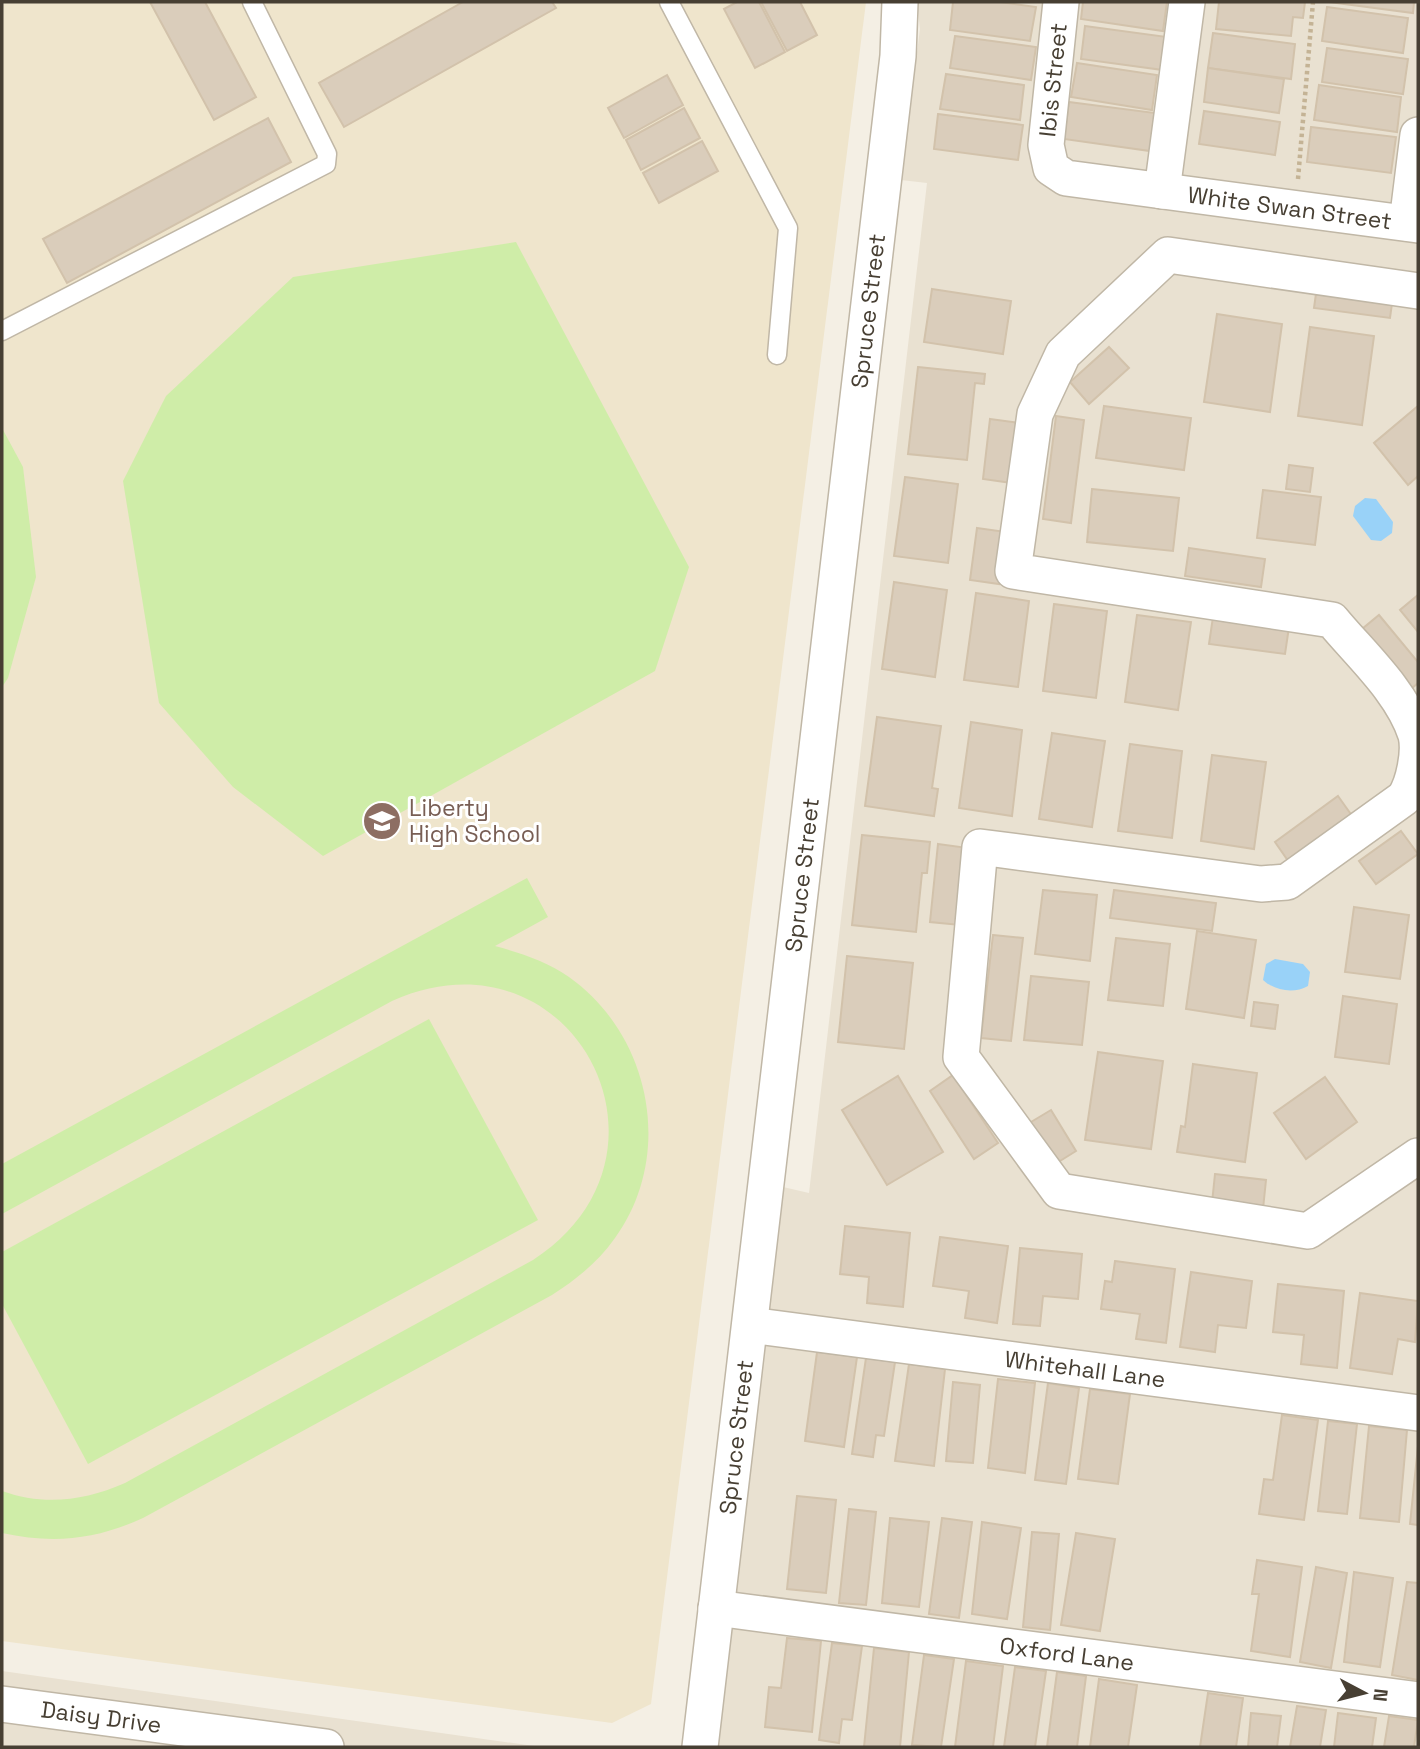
<svg xmlns="http://www.w3.org/2000/svg" width="1420" height="1749" viewBox="0 0 1420 1749" font-family="'Space Grotesk',sans-serif">
<rect width="100%" height="100%" fill="#f4efe4"/>
<g fill="#e9e1d1">
<path d="M 917,2 L 1418,2 L 1418,1747 L 685,1747 L 783,1187 L 809,1193 L 927,183 L 901,180 L 920,29 Z"/>
<path d="M 2,1671 L 541,1747 L 2,1747 Z"/>
</g>
<path fill="#efe5cc" d="M 2,2 L 866,2 L 651,1704 L 612,1723 L 2,1641 Z"/>
<g fill="#cfeda8">
<path d="M 516,242 L 689,567 L 655,671 L 323,856 L 233,787 L 159,703 L 123,481 L 166,396 L 293,277 Z"/>
<path d="M 2,428 L 23,467 L 36,577 L 8,678 L 2,687 Z"/>
<path d="M 527,878 L 548,917 L 495,946 C 521,953 546,961 569,977 C 651,1035 675,1155 615,1238 C 598,1262 577,1279 552,1295 L 143,1518 C 95,1540 53,1544 2,1533 L 2,1491 C 44,1506 84,1501 125,1483 L 533,1260 C 696,1154 571,921 392,1001 L 2,1214 L 2,1164 Z"/>
<path d="M 429,1019 L 538,1220 L 88,1464 L 2,1304 L 2,1252 Z"/>
</g>
<g fill="#99d2f8">
<path d="M 1365,498 L 1376,499 L 1393,522 L 1392,533 L 1381,541 L 1371,540 L 1353,516 L 1355,506 Z"/>
<path d="M 1275,959 L 1303,964 L 1310,972 L 1308,986 C 1294,994 1275,991 1263,980 L 1266,964 Z"/>
</g>
<g fill="#dacdbb" stroke="#d2c2ab" stroke-width="2">
<path d="M 150,2 L 205,2 L 256,97 L 214,120 Z"/>
<path d="M 463,2 L 552,2 L 556,8 L 344,127 L 319,83 Z"/>
<path d="M 737,2 L 759,2 L 785,52 L 755,68 L 724,9 Z"/>
<path d="M 761,2 L 800,2 L 817,35 L 787,51 Z"/>
<path d="M 953,2 L 1000,2 L 1036,7 L 1030,41 L 950,30 Z"/>
<path d="M 1083,2 L 1167,2 L 1163,31 L 1081,19 Z"/>
<path d="M 1219,2 L 1305,2 L 1303,18 L 1293,17 L 1291,36 L 1216,29 Z"/>
<path d="M 1329,2 L 1414,2 L 1413,13 Z"/>
<path d="M 1327,7 L 1408,18 L 1403,53 L 1322,41 Z"/>
<path d="M 1085,26 L 1167,37 L 1163,70 L 1081,59 Z"/>
<path d="M 1213,33 L 1295,44 L 1291,79 L 1208,68 Z"/>
<path d="M 955,36 L 1036,47 L 1031,80 L 950,68 Z"/>
<path d="M 1327,48 L 1408,59 L 1403,94 L 1322,82 Z"/>
<path d="M 1077,63 L 1157,75 L 1152,110 L 1071,97 Z"/>
<path d="M 1208,68 L 1284,79 L 1279,113 L 1204,102 Z"/>
<path d="M 946,74 L 1024,85 L 1020,120 L 940,109 Z"/>
<path d="M 667,75 L 683,105 L 624,138 L 608,108 Z"/>
<path d="M 1319,85 L 1401,97 L 1397,132 L 1314,120 Z"/>
<path d="M 1069,102 L 1155,113 L 1150,151 L 1064,139 Z"/>
<path d="M 684,108 L 700,138 L 641,170 L 626,140 Z"/>
<path d="M 1204,111 L 1280,122 L 1275,155 L 1199,144 Z"/>
<path d="M 938,114 L 1023,125 L 1018,160 L 934,149 Z"/>
<path d="M 268,118 L 291,162 L 67,283 L 43,239 Z"/>
<path d="M 1311,127 L 1396,137 L 1391,173 L 1307,162 Z"/>
<path d="M 702,141 L 718,171 L 659,203 L 643,173 Z"/>
<path d="M 1318,279 L 1394,289 L 1390,318 L 1314,308 Z"/>
<path d="M 932,289 L 1011,301 L 1003,354 L 924,342 Z"/>
<path d="M 1217,314 L 1282,324 L 1270,412 L 1204,402 Z"/>
<path d="M 1310,327 L 1374,336 L 1362,425 L 1298,416 Z"/>
<path d="M 1109,347 L 1129,368 L 1089,404 L 1070,382 Z"/>
<path d="M 918,367 L 985,374 L 984,384 L 975,383 L 967,460 L 908,454 Z"/>
<path d="M 1104,406 L 1191,418 L 1184,470 L 1096,458 Z"/>
<path d="M 1418,406 L 1418,476 L 1408,485 L 1374,443 Z"/>
<path d="M 1056,416 L 1084,420 L 1071,523 L 1043,519 Z"/>
<path d="M 990,419 L 1019,423 L 1012,483 L 983,479 Z"/>
<path d="M 1289,465 L 1313,468 L 1310,492 L 1286,489 Z"/>
<path d="M 905,477 L 958,484 L 948,563 L 894,556 Z"/>
<path d="M 1092,489 L 1179,498 L 1173,551 L 1087,542 Z"/>
<path d="M 1263,490 L 1321,497 L 1315,545 L 1257,538 Z"/>
<path d="M 977,528 L 1006,532 L 999,584 L 970,580 Z"/>
<path d="M 1189,548 L 1265,559 L 1261,587 L 1185,576 Z"/>
<path d="M 894,582 L 947,590 L 935,677 L 882,669 Z"/>
<path d="M 976,593 L 1029,601 L 1018,687 L 964,680 Z"/>
<path d="M 1418,595 L 1418,632 L 1400,610 Z"/>
<path d="M 1054,604 L 1107,611 L 1096,698 L 1043,691 Z"/>
<path d="M 1137,615 L 1191,622 L 1178,710 L 1125,702 Z"/>
<path d="M 1379,615 L 1418,662 L 1418,683 L 1406,693 L 1356,634 Z"/>
<path d="M 1213,617 L 1289,627 L 1285,654 L 1209,644 Z"/>
<path d="M 877,717 L 941,726 L 932,788 L 938,789 L 934,816 L 865,806 Z"/>
<path d="M 971,722 L 1022,730 L 1012,816 L 959,808 Z"/>
<path d="M 1052,733 L 1105,741 L 1092,827 L 1039,819 Z"/>
<path d="M 1130,744 L 1182,751 L 1172,838 L 1118,831 Z"/>
<path d="M 1212,755 L 1266,762 L 1254,849 L 1201,841 Z"/>
<path d="M 1338,796 L 1355,820 L 1291,865 L 1275,842 Z"/>
<path d="M 1401,831 L 1418,854 L 1376,884 L 1359,861 Z"/>
<path d="M 862,835 L 930,842 L 927,873 L 922,873 L 916,932 L 852,925 Z"/>
<path d="M 938,844 L 968,848 L 960,925 L 930,922 Z"/>
<path d="M 1043,890 L 1097,895 L 1090,961 L 1035,954 Z"/>
<path d="M 1114,890 L 1216,903 L 1212,931 L 1110,918 Z"/>
<path d="M 1354,907 L 1409,915 L 1400,979 L 1345,972 Z"/>
<path d="M 1197,931 L 1256,940 L 1244,1018 L 1186,1009 Z"/>
<path d="M 993,935 L 1023,938 L 1011,1041 L 981,1038 Z"/>
<path d="M 1116,938 L 1170,944 L 1163,1006 L 1108,1000 Z"/>
<path d="M 847,956 L 913,963 L 904,1049 L 838,1042 Z"/>
<path d="M 1031,976 L 1089,982 L 1082,1045 L 1024,1040 Z"/>
<path d="M 1343,996 L 1397,1004 L 1389,1064 L 1335,1057 Z"/>
<path d="M 1254,1002 L 1278,1005 L 1275,1029 L 1251,1026 Z"/>
<path d="M 1098,1052 L 1163,1061 L 1151,1149 L 1085,1140 Z"/>
<path d="M 1193,1064 L 1257,1073 L 1245,1162 L 1177,1152 L 1181,1126 L 1185,1127 Z"/>
<path d="M 953,1075 L 998,1143 L 974,1159 L 930,1091 Z"/>
<path d="M 898,1076 L 943,1152 L 887,1185 L 842,1110 Z"/>
<path d="M 1325,1077 L 1357,1122 L 1306,1159 L 1274,1113 Z"/>
<path d="M 1051,1110 L 1076,1151 L 1052,1166 L 1026,1125 Z"/>
<path d="M 1215,1174 L 1266,1180 L 1263,1209 L 1212,1203 Z"/>
<path d="M 845,1226 L 910,1233 L 903,1307 L 867,1303 L 869,1277 L 840,1274 Z"/>
<path d="M 940,1237 L 1008,1246 L 997,1323 L 965,1318 L 969,1291 L 933,1286 Z"/>
<path d="M 1020,1248 L 1082,1254 L 1078,1299 L 1043,1296 L 1040,1326 L 1013,1324 Z"/>
<path d="M 1115,1261 L 1175,1269 L 1166,1343 L 1136,1339 L 1140,1314 L 1101,1309 L 1105,1281 L 1112,1282 Z"/>
<path d="M 1191,1272 L 1252,1281 L 1246,1328 L 1218,1325 L 1215,1352 L 1180,1347 Z"/>
<path d="M 1278,1284 L 1344,1291 L 1337,1368 L 1301,1364 L 1304,1335 L 1273,1332 Z"/>
<path d="M 1360,1293 L 1418,1301 L 1415,1342 L 1398,1339 L 1392,1374 L 1350,1368 Z"/>
<path d="M 817,1352 L 857,1357 L 844,1447 L 805,1441 Z"/>
<path d="M 866,1358 L 895,1362 L 884,1436 L 876,1435 L 873,1457 L 852,1454 Z"/>
<path d="M 909,1364 L 945,1369 L 934,1466 L 895,1461 Z"/>
<path d="M 998,1379 L 1035,1383 L 1025,1473 L 988,1468 Z"/>
<path d="M 953,1382 L 980,1385 L 973,1463 L 946,1461 Z"/>
<path d="M 1048,1383 L 1079,1388 L 1066,1484 L 1035,1480 Z"/>
<path d="M 1090,1389 L 1130,1394 L 1118,1484 L 1078,1479 Z"/>
<path d="M 1282,1415 L 1318,1420 L 1304,1520 L 1259,1514 L 1264,1479 L 1273,1480 Z"/>
<path d="M 1328,1421 L 1357,1424 L 1347,1514 L 1318,1511 Z"/>
<path d="M 1369,1426 L 1407,1430 L 1399,1522 L 1360,1518 Z"/>
<path d="M 1418,1446 L 1418,1525 L 1410,1524 Z"/>
<path d="M 797,1496 L 836,1500 L 826,1593 L 787,1589 Z"/>
<path d="M 849,1509 L 876,1512 L 866,1605 L 839,1603 Z"/>
<path d="M 890,1518 L 929,1522 L 919,1607 L 882,1603 Z"/>
<path d="M 942,1518 L 972,1522 L 959,1618 L 929,1614 Z"/>
<path d="M 982,1522 L 1021,1528 L 1007,1619 L 972,1614 Z"/>
<path d="M 1032,1532 L 1059,1534 L 1050,1630 L 1023,1627 Z"/>
<path d="M 1076,1533 L 1115,1539 L 1100,1631 L 1061,1625 Z"/>
<path d="M 1257,1560 L 1302,1567 L 1290,1657 L 1251,1651 L 1259,1594 L 1252,1594 Z"/>
<path d="M 1316,1567 L 1347,1573 L 1331,1668 L 1300,1662 Z"/>
<path d="M 1354,1572 L 1393,1578 L 1380,1667 L 1344,1662 Z"/>
<path d="M 1407,1582 L 1418,1583 L 1418,1680 L 1392,1675 Z"/>
<path d="M 787,1638 L 821,1641 L 812,1732 L 765,1727 L 769,1687 L 781,1688 Z"/>
<path d="M 832,1643 L 862,1646 L 852,1720 L 842,1719 L 839,1743 L 819,1740 Z"/>
<path d="M 874,1648 L 909,1652 L 900,1747 L 864,1747 Z"/>
<path d="M 924,1655 L 954,1659 L 941,1747 L 912,1745 Z"/>
<path d="M 966,1661 L 1003,1666 L 993,1747 L 955,1747 Z"/>
<path d="M 1015,1667 L 1046,1671 L 1035,1747 L 1004,1747 Z"/>
<path d="M 1057,1672 L 1086,1676 L 1077,1747 L 1047,1747 Z"/>
<path d="M 1099,1679 L 1137,1685 L 1128,1747 L 1090,1747 Z"/>
<path d="M 1208,1693 L 1243,1698 L 1236,1747 L 1200,1747 Z"/>
<path d="M 1297,1706 L 1326,1710 L 1320,1747 L 1290,1747 Z"/>
<path d="M 1251,1713 L 1281,1716 L 1277,1747 L 1248,1747 Z"/>
<path d="M 1338,1713 L 1376,1718 L 1372,1747 L 1334,1747 Z"/>
<path d="M 1389,1716 L 1418,1720 L 1414,1747 L 1384,1747 Z"/>
</g>
<g fill="none" stroke-linecap="round" stroke-linejoin="round">
<defs>
<g id="lane">
<path d="M 669,2 L 788,228 L 777,355"/>
<path d="M 2,331 L 326,164 L 327,154 L 252,2"/>
</g>
<g id="street">
<path id="s1" d="M 1061,2 L 1046,145 L 1051,168 L 1066,178 L 1418,225"/>
<path d="M 1162,191 L 1187,2"/>
<path d="M 1407,223 L 1418,135"/>
<path d="M 1418,291 L 1168,255 L 1063,354 L 1035,414 L 1013,571 L 1332,620 C 1360,654 1402,691 1416,735 C 1420,752 1414,783 1404,798 L 1287,882 L 1261,884 L 980,847 L 961,1057 L 1059,1191 L 1308,1231 L 1418,1156"/>
<path id="s2" d="M 750,1325 L 1418,1413"/>
<path id="s3" d="M 716,1608 L 1418,1700"/>
<path id="s4" d="M 2,1704 L 326,1747"/>
<path id="s5" d="M 700,1747 L 898,56 L 900,2"/>
</g>
</defs>
<use href="#lane" stroke="#c0b7a6" stroke-width="21"/>
<use href="#street" stroke="#c0b7a6" stroke-width="38"/>
<path stroke="#c4b395" stroke-width="4.5" stroke-dasharray="3.5 3.5" stroke-linecap="butt" d="M 1298,179 L 1313,2"/>
<use href="#lane" stroke="#fff" stroke-width="18"/>
<use href="#street" stroke="#fff" stroke-width="35"/>
</g>
<defs>
<symbol id="school-disc" viewBox="-11 -11 22 22"><circle r="9.5" fill="#8d6e63" stroke="#fff"/><path d="M0-5L7-2L0 1L-7-2ZM-4 1L0 2.5L4 1V4Q0 6-4 4Z" fill="#fff"/></symbol>
</defs>
<g fill-rule="evenodd">
<use href="#school-disc" x="360" y="799" width="44" height="44"/>
</g>
<g text-anchor="middle" stroke-width="6" stroke-linejoin="round" paint-order="stroke">
<g font-size="23" fill="#473f33" stroke="#fff">
<text transform="translate(1053 80) rotate(-84)" y="8">Ibis Street</text>
<text dy="8" stroke="none"><textPath href="#s1" startOffset="411">White Swan Street</textPath></text>
<text dy="8" stroke="none"><textPath href="#s5" startOffset="1446">Spruce Street</textPath></text>
<text dy="8" stroke="none"><textPath href="#s5" startOffset="878">Spruce Street</textPath></text>
<text dy="8" stroke="none"><textPath href="#s2" startOffset="338">Whitehall Lane</textPath></text>
<text dy="8" stroke="none"><textPath href="#s5" startOffset="312">Spruce Street</textPath></text>
<text dy="8" stroke="none"><textPath href="#s3" startOffset="354">Oxford Lane</textPath></text>
<text dy="8" stroke="none"><textPath href="#s4" startOffset="100">Daisy Drive</textPath></text>
</g>
<g font-size="23" fill="#785e54" stroke="#fff" text-anchor="start">
<text x="409" y="816">Liberty<tspan x="409" dy="26">High School</tspan></text>
</g>
</g>
<rect width="1420" height="1749" fill="none" stroke="#473f33" stroke-width="7"/>
<g transform="translate(1364 1693) rotate(97)" stroke="#ffffff" stroke-width="5" paint-order="stroke">
<path d="M0-5L12 26L0 18L-12 26Z" fill="#473f33"/>
<text y="-10" font-size="19" font-weight="bold" text-anchor="middle" fill="#473f33">N</text>
</g>
</svg>
